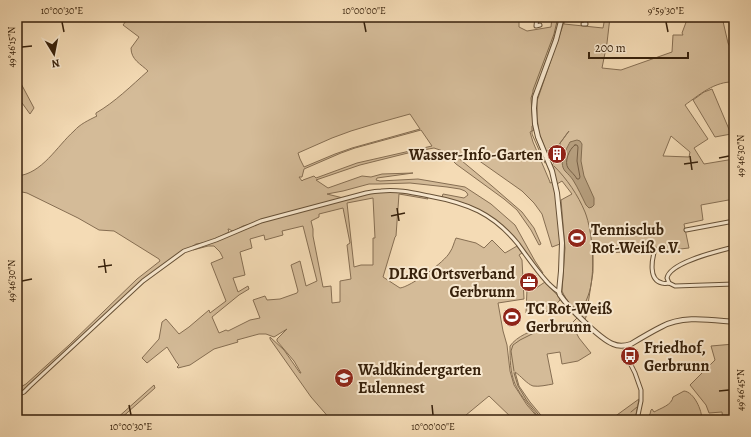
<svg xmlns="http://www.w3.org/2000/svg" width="751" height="437" viewBox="0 0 751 437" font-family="Alegreya,serif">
<rect width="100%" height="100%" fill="#f4dbb5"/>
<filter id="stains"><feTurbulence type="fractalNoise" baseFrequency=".005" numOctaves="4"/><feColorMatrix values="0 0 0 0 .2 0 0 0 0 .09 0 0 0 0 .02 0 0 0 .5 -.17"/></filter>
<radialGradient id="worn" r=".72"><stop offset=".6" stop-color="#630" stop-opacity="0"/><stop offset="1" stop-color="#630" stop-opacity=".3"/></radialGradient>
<g fill="#d4bb98" stroke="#866e52" fill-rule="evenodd">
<path d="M 129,17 L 519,17 L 519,27 L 527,31 L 551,27 L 552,17 L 561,17 L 559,24 L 536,89 L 534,96 L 534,130 L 530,132 L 533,142 L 550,182 L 550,183 L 554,182 L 556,192 L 560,244 L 552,247 L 542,214 L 534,203 L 522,191 L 478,160 L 459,153 L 456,156 L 492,186 L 522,212 L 534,228 L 541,244 L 539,245 L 531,230 L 517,210 L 504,199 L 456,164 L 443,151 L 434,148 L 412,152 L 360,165 L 316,180 L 328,188 L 362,176 L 371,177 L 382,174 L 413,173 L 377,178 L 376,180 L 380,181 L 418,179 L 465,187 L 491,204 L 515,225 L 535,261 L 543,273 L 542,274 L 494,219 L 483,212 L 469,205 L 442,197 L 443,194 L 464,198 L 468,195 L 467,193 L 465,191 L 460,189 L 447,187 L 410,183 L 378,184 L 369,184 L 343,191 L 327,194 L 343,198 L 243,226 L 234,231 L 232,231 L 229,229 L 228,229 L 229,232 L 209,242 L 196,244 L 157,269 L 24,391 L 17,395 L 17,389 L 26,384 L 69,345 L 137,279 L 160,261 L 159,259 L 114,231 L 99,230 L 78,218 L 27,193 L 17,191 L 17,176 C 42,174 57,146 74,131 C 80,124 89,120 97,116 L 96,115 L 96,113 C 115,102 131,86 148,71 C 141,64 131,60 131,48 L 139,37 L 123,25 ZM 410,114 L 420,129 L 352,148 L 335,154 L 304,167 L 300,159 L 298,153 L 332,138 L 351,131 L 374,124 ZM 421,130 L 432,146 L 357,163 L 316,178 L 314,176 L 303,180 L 302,181 L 299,177 L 302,177 L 304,169 L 341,153 L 355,148 Z"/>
<path d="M 605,17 L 610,17 L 607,43 L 602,68 L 621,70 L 672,52 L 673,35 L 683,35 L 682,33 L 688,17 L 722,17 L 728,43 L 734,54 L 734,82 C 715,81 699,95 685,105 L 708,139 L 694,148 L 704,164 L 734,159 L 734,199 L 701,205 L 703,220 L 684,224 L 689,248 L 654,252 L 654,250 L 639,248 L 638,251 L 593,254 L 593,272 L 586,317 L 585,319 C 577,312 566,301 562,291 L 565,248 L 561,200 L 572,194 L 562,181 L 557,184 L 552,165 L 555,162 L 556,159 L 553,152 L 561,149 L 560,143 L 569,131 C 563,138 557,152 546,151 L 539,133 L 537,117 L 537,101 L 564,22 L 564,24 L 603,28 ZM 671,136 L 690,152 L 689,157 L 663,156 Z"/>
<path d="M 17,76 L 34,108 L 30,114 L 17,96 Z"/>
<path d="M 712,89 L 731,134 L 715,137 L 693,100 L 704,92 Z"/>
<path d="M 382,191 L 406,193 L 427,197 L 428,199 L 399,194 L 396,236 L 395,237 L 383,277 L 400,288 C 410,287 445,262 450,252 C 453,248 454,242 456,238 L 476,243 L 484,248 L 492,240 L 505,253 L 517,246 L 522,253 L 519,255 L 522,260 L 524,299 L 498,303 L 503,331 L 507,345 L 510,371 L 514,385 L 527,405 L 540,420 L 514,420 L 489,396 L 460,420 L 331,420 L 311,397 L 270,339 L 270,337 L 284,350 L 300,373 L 301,373 L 294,361 L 277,341 L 277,339 L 287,329 L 274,337 L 266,334 L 259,334 L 237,340 L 238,342 L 214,349 L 190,365 L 178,368 L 177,367 L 179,365 L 177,363 L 167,347 L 147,363 L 142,358 L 159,339 L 162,322 L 166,319 L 179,334 L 189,327 L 209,310 L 210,313 L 226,301 L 211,263 L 223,258 L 220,252 L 214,246 L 208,246 L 193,250 L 193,249 L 274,218 L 363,195 ZM 373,198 L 375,238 L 373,238 L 373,265 L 361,265 L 354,267 L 347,203 ZM 343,208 L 350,243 L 347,245 L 351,279 L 340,281 L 340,302 L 332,303 L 331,286 L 323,287 L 313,236 L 313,229 L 311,221 L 319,217 L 319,214 ZM 303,226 L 317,281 L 306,286 L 300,261 L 291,265 L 298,291 L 297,293 L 280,299 L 267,300 L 265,296 L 253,300 L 260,318 L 250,320 L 228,331 L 226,330 L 219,333 L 212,317 L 239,295 L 249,289 L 248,286 L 238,292 L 233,278 L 245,275 L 240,252 L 252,248 L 250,239 L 264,235 L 265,240 L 283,235 L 282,231 Z"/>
<path d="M 545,282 L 560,298 L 560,300 L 550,311 L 526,313 L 527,289 L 536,288 Z"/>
<path d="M 571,323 L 579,338 L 591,353 L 578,361 L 562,364 L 560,352 L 547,354 L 553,384 C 547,385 539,387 533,386 C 527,384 521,376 515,372 L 519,386 L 530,402 L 545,420 L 552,420 L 541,420 C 532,409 521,397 515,384 C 510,372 510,359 510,346 C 517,336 531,331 543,327 L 543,330 Z"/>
<path d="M 734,344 L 734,420 L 723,420 L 722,412 L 709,413 L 706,405 L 690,385 L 715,360 L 711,346 Z"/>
<path d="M 154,385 L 155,388 L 119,420 L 115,420 Z"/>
<path d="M 684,391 C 694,392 702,410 702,420 L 644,420 L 650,414 L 651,410 L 652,409 L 654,412 C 661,408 672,405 673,397 Z"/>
<path d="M 639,399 L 635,420 L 610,420 Z"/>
</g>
<path fill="#b49c7b" stroke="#826b4e" d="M 577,140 L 580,141 L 582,144 L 581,161 L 584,176 L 594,198 L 594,205 L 592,207 L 589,208 L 586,205 C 582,197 578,188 573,180 C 571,177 568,174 565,171 C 558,162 566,150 570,142 Z"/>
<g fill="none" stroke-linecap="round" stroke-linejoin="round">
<path stroke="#765e43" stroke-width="1" d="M 575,145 L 577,145 L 578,147 L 577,161 L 580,177 L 579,179 L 577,179 C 575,175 571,172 568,168 C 564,162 569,149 575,145 Z"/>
<g stroke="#826b4e" stroke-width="1">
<path d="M 545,163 L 540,151 L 539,150 L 532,134 L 532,126 L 533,125 L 531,98 L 533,92 L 533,90 L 554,34 L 558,17"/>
<path d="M 554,166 C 567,179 578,195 585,212 C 593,232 596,276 588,296 C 586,302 583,308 581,313"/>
<path d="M 514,371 L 511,351 L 513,345 L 520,340 L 538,331 L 572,323 L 577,318"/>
<path d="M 514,373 L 518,386 L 527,401 L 543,420"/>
<path d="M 631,412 L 637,407"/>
<path d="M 626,418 L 627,416"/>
</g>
<defs>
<g id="minor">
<path d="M 537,17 L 536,26 L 540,25"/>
<path d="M 583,24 L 586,24 L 584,17"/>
<path d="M 686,230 L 734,221"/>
<path d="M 655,249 C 652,259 648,280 662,283 C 665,284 667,283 669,283 C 671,284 673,285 675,286 L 734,284"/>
<path d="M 669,283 L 667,278 C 670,262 719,251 734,247"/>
<path d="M 626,346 L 628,359 L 635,373 L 641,390 L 641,401 L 637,420"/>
<path d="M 17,395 L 24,392 L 30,386 L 143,281 L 184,251 L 216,240 L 261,221 L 366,193 C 371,192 376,191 381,191 C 397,189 414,193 429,196 C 467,203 493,213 518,244 C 528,258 537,271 548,283 C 551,286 555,290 559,292"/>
</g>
<path id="tertiary" d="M 562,17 L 556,40 L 535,97 L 534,108 L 535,124 L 538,137 L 552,171 L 557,193 L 562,243 L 561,271 L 559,292 L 560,295 C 568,307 600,339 613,344 C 619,347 625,346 631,344 C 641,338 651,332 661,327 C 683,315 710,320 734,322"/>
</defs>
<use href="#minor" stroke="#665036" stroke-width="5"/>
<use href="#tertiary" stroke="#665036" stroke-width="6"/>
<use href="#minor" stroke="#f8e8cf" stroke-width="3"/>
<use href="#tertiary" stroke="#f8e8cf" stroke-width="4"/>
</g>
<path fill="none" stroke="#37210b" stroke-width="1.5" d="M 62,22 L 64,32M 364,22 L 366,32M 666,22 L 668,32M 22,47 L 32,46M 690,156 L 692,170M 719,158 L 729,156M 684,164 L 698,162M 397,208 L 399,221M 391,216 L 405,213M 104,259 L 106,273M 98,267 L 112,265M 22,281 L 32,279M 719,391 L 729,390M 129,405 L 131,415M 432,405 L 433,415"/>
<defs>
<symbol id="building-disc" viewBox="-11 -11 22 22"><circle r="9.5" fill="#8f2418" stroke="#f8e8cf"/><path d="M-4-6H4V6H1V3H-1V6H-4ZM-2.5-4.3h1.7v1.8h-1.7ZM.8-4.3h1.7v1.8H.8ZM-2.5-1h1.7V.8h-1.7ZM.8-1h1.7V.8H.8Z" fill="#fff"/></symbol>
<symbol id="stadium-disc" viewBox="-11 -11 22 22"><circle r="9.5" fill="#8f2418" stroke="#f8e8cf"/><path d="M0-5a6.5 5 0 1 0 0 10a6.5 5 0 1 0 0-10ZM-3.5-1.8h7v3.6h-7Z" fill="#fff"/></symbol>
<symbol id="office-disc" viewBox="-11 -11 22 22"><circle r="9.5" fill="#8f2418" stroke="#f8e8cf"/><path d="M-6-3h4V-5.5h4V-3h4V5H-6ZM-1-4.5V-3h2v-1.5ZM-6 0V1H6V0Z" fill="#fff"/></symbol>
<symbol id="bus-disc" viewBox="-11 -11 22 22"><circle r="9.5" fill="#8f2418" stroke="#f8e8cf"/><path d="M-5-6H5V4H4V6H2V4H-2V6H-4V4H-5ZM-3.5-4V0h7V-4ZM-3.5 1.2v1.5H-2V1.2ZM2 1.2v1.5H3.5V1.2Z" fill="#fff"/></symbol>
<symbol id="school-disc" viewBox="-11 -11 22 22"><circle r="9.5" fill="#8f2418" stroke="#f8e8cf"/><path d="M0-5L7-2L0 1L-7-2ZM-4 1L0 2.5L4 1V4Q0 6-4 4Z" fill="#fff"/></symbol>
</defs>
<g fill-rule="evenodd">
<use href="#building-disc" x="546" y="143" width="22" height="22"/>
<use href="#stadium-disc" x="566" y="227" width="22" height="22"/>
<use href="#office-disc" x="518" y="271" width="22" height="22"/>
<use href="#stadium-disc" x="501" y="306" width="22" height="22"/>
<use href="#bus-disc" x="619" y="345" width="22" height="22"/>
<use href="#school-disc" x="333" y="367" width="22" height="22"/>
</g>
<g text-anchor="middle" stroke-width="4" stroke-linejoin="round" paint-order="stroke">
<g font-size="16" font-weight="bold" fill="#37210b" stroke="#f8e8cf" text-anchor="start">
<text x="543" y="160" text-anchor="end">Wasser-Info-Garten</text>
<text x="591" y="235">Tennisclub<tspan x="591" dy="18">Rot-Weiß e.V.</tspan></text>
<text x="515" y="279" text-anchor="end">DLRG Ortsverband<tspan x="515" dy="18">Gerbrunn</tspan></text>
<text x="526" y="314">TC Rot-Weiß<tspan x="526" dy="18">Gerbrunn</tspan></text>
<text x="644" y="353">Friedhof,<tspan x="644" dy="18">Gerbrunn</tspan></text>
<text x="358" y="375">Waldkindergarten<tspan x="358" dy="18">Eulennest</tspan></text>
</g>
</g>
<rect width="751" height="437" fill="none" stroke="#f4dbb5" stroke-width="44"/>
<g transform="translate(54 54) rotate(170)" stroke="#f8e8cf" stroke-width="3" paint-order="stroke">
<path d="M0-3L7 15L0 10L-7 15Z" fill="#37210b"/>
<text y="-6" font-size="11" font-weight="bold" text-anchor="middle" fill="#37210b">N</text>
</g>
<path d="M589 52v6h99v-6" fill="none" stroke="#37210b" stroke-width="2"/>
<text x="595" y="52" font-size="12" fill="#37210b" stroke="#f8e8cf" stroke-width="3" paint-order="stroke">200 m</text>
<rect x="22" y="22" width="707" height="393" fill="none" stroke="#37210b" stroke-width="1.5"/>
<g font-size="10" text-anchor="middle" fill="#37210b">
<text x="62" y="14">10°00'30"E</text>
<text x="364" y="14">10°00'00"E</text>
<text x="666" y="14">9°59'30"E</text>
<text transform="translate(11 47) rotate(-90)" y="4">49°46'15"N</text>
<text transform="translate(740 156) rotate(-90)" y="4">49°46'30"N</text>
<text transform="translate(11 281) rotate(-90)" y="4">49°46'30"N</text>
<text transform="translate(740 390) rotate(-90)" y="4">49°46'45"N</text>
<text x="131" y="430">10°00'30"E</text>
<text x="433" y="430">10°00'00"E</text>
</g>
<rect width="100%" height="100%" filter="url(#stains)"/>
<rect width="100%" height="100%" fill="url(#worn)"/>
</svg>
